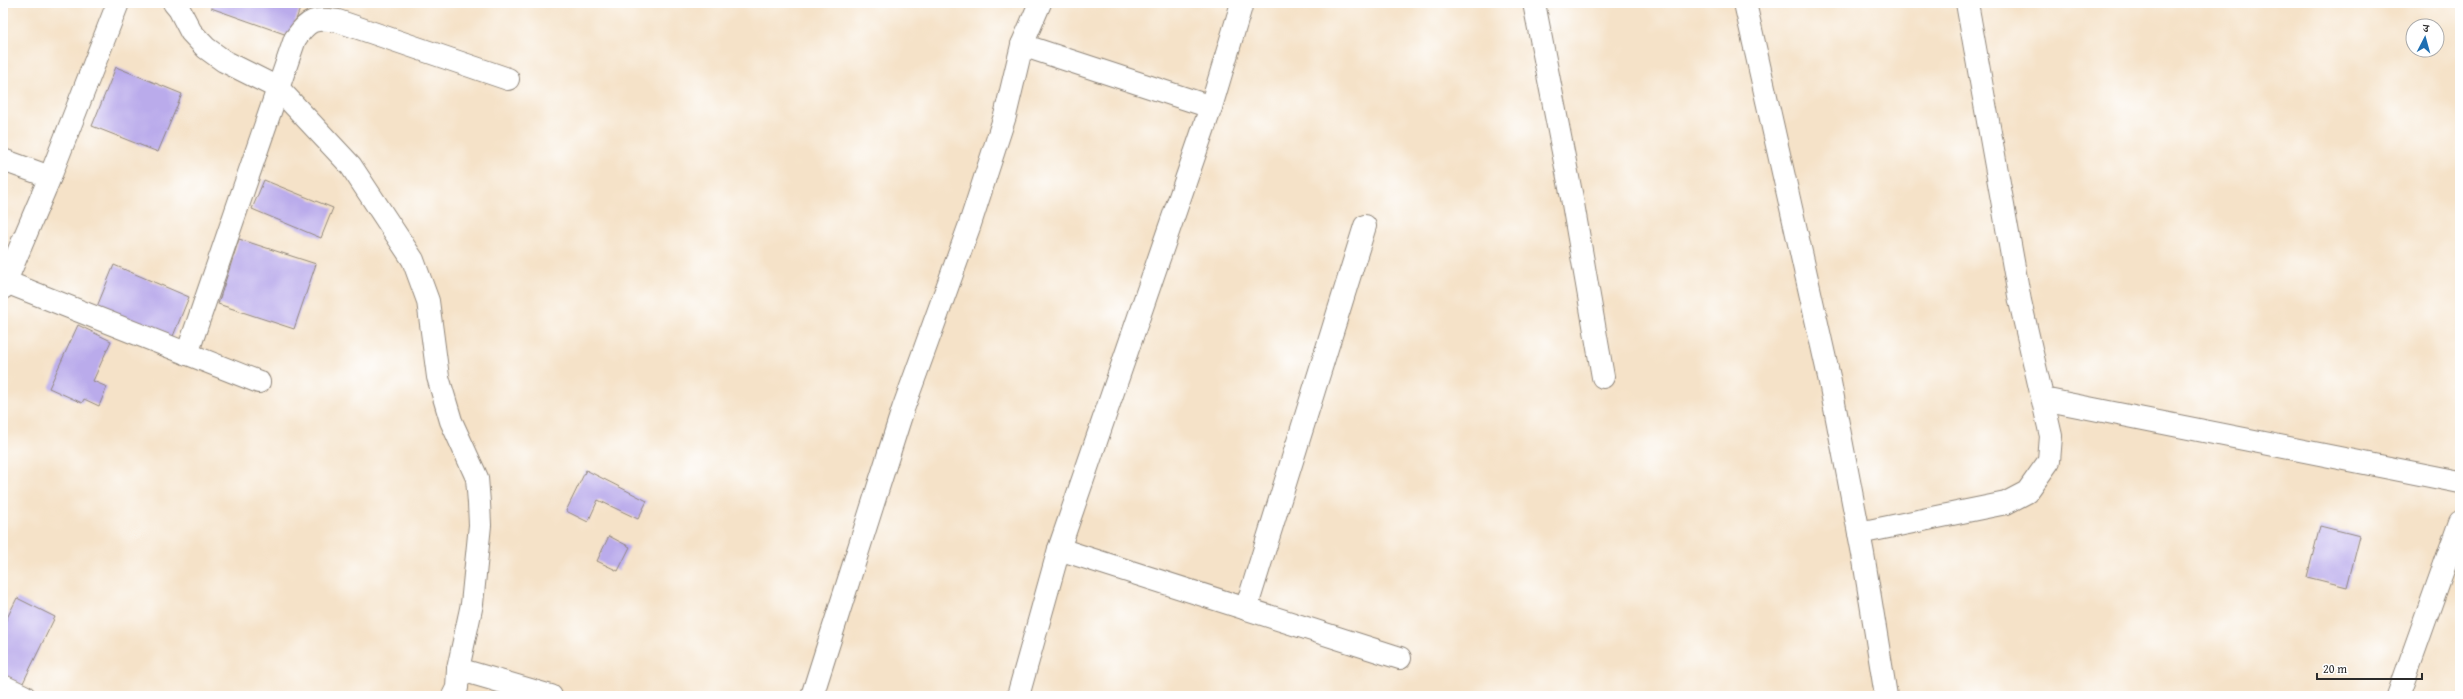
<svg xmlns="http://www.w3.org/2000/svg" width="2463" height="699" viewBox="0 0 2463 699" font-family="'Gentium Book Plus','Noto Serif Devanagari',serif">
<rect width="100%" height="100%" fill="#fff"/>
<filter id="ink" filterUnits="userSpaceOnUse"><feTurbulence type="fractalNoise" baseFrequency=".025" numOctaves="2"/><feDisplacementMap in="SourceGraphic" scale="8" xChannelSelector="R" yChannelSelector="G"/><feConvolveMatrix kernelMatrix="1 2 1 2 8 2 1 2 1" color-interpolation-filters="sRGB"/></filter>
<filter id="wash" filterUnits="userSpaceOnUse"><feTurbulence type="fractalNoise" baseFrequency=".012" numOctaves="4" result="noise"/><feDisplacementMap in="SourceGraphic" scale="16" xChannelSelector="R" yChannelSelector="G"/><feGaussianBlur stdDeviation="0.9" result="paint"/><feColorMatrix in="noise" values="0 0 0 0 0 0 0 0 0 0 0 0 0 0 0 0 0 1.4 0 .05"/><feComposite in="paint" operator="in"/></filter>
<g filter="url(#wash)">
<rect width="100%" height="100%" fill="#f5e2c8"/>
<g id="blocks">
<g fill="#baabeb">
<path d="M 213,3 L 302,3 L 290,36 L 211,8 Z"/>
<path d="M 116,67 L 182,94 L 158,152 L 92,126 Z"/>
<path d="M 264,180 L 333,208 L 321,238 L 252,209 Z"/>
<path d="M 239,239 L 316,264 L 294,329 L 218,304 Z"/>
<path d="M 114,265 L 189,297 L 169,346 L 94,314 Z"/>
<path d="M 78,325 L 111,341 L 93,381 L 107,387 L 99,406 L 84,399 L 82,403 L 49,388 Z"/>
<path d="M 586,470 L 647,501 L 638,519 L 598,500 L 588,522 L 566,511 Z"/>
<path d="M 2320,526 L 2360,536 L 2347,587 L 2307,577 Z"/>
<path d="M 609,536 L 630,547 L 618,571 L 597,561 Z"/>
<path d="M 17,598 L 55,617 L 22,685 L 3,675 L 3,626 Z"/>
</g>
</g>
</g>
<g filter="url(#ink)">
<use href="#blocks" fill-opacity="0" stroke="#90867a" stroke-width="1"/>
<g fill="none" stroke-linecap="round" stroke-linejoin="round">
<defs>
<g id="minor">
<path d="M 174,3 L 179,9 L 191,32 L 206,48 L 224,61 L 278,88 L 351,166 L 413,260 L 428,301 L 438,377 L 451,421 L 477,478 L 479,503 L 480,525 L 472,604 L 458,669 L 457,688 L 453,696"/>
<path d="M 1534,3 L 1572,198 L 1603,377"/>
<path d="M 1745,3 L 1829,377 L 1863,554 L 1886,696"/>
<path d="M 1022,45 L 1211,107"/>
<path d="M 3,160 L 50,177"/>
<path d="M 6,282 L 259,382"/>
<path d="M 3,288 L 50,177 L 118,3"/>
<path d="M 187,354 L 295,39 C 309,19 314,18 338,21 L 508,79"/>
<path d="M 2043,399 L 2460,482"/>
<path d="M 1859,533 L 2006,503 L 2027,492 L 2049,461 L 2051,436 L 2020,301 L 1967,3"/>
<path d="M 1059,549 L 1400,658"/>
<path d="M 1246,609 L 1365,226"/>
<path d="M 458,669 L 551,696"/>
<path d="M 3,686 L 24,696"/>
<path d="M 812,696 L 903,409 L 969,227 L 1005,116 L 1022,45 L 1040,3"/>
<path d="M 1018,696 L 1059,549 L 1211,107 L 1242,3"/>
<path d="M 2398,696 L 2460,522"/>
</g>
</defs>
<use href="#minor" stroke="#90867a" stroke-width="24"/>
<use href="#minor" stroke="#fff" stroke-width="22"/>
</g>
</g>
<rect width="2463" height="699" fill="none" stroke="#fff" stroke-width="16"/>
<g transform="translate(2425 38) rotate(6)"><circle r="19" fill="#ffffff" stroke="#aaaaaa"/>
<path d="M0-3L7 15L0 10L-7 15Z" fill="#1f6fb2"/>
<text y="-6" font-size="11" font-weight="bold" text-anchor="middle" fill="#2b2b2b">उ</text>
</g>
<path d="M2317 673v6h105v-6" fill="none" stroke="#2b2b2b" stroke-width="2"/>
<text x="2323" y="673" font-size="12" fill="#2b2b2b" stroke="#ffffff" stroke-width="3" paint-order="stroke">20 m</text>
</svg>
